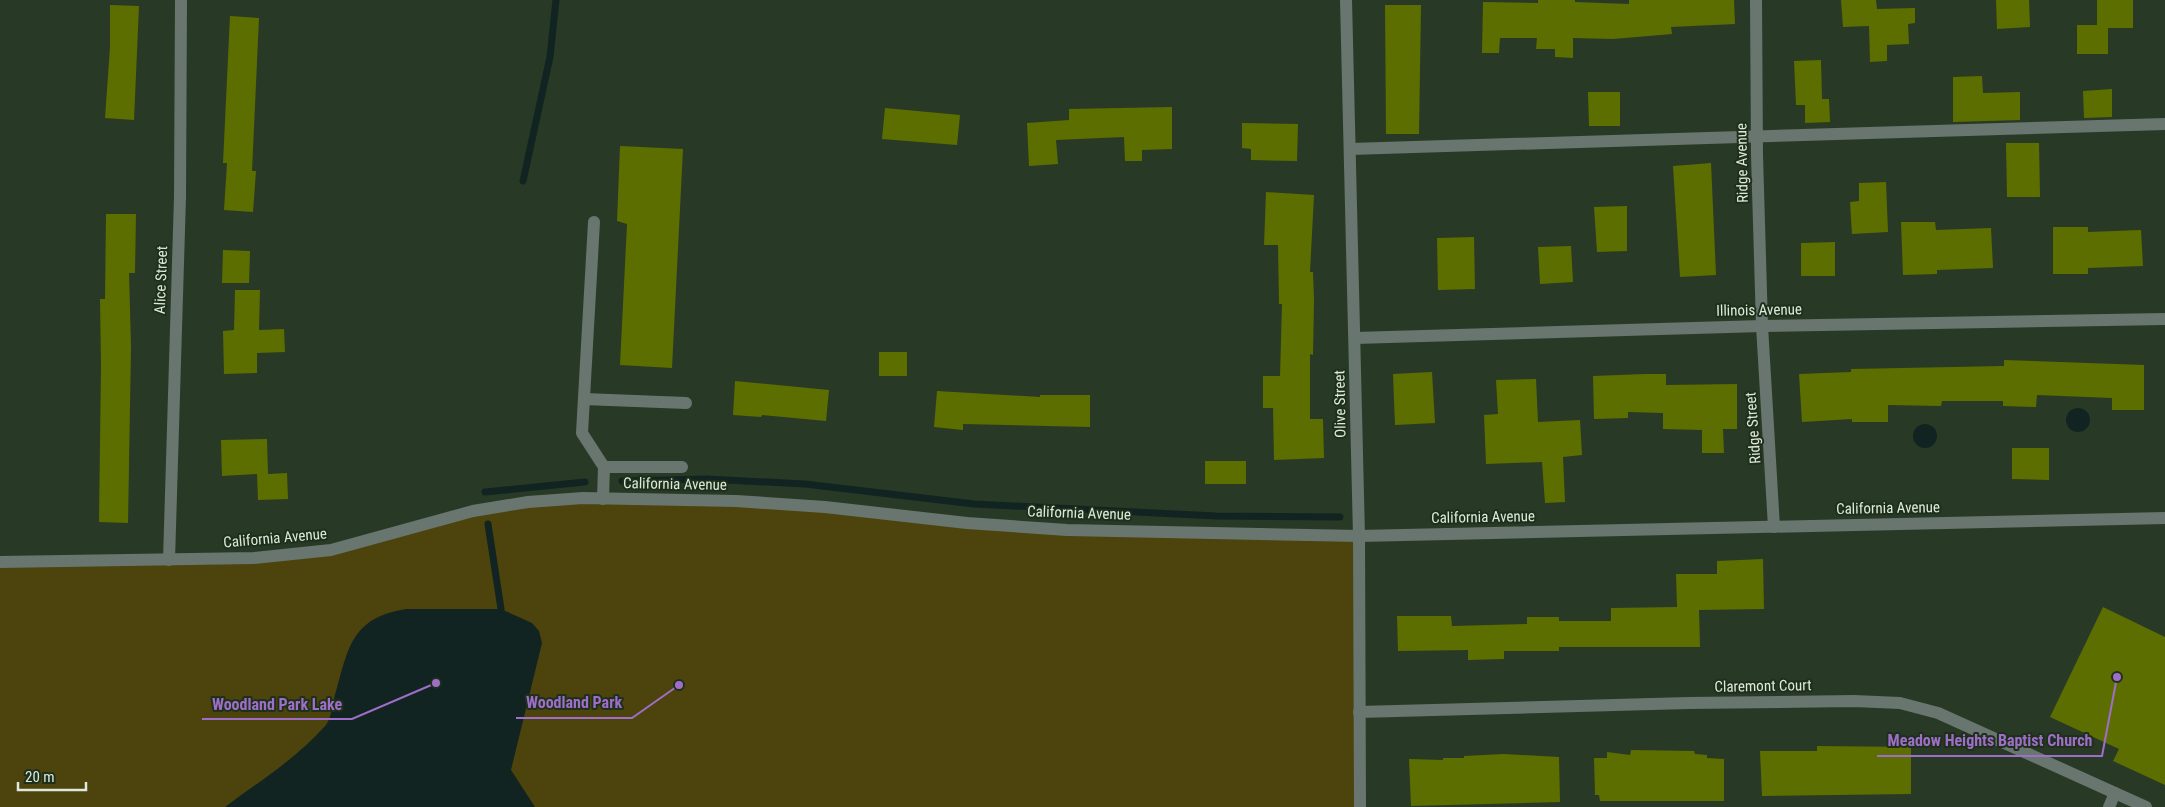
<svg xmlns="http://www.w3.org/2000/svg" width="2165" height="807" viewBox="0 0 2165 807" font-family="'Roboto Condensed',sans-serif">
<rect width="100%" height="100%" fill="#283a25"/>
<path fill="#4d430c" d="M 683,500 L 999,525 L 1359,536 L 1358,807 L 0,807 L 0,562 L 331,550 L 500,506 Z"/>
<g fill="#122421">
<circle cx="2078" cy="420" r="12"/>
<circle cx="1925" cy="436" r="12"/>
<path d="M 406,609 L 501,609 L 532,623 L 539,631 L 542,643 L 511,770 L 535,807 L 225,807 C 260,781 297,758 326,725 C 331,718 332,707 334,699 C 348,651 349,618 406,609 Z"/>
</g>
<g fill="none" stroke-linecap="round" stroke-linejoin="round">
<g stroke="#122421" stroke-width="7">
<path d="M 523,181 L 550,57 L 556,0"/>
<path d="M 622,481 L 706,479 L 805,484 L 974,504 L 1216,516 L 1340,517"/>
<path d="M 485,492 L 585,482"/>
<path d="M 488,524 L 501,609"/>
</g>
</g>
<g fill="#5d6e00">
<path d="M 1538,0 L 1575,0 L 1575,2 L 1629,4 L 1629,0 L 1734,0 L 1735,24 L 1671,27 L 1672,34 L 1613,39 L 1573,38 L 1573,58 L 1555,57 L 1555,49 L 1536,49 L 1537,38 L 1500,38 L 1499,53 L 1482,53 L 1483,2 L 1538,3 Z"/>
<path d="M 1841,0 L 1876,0 L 1877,9 L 1915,8 L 1915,23 L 1908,24 L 1909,44 L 1887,45 L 1887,61 L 1870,62 L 1869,26 L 1843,27 Z"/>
<path d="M 1996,0 L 2029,0 L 2030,27 L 1997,29 Z"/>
<path d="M 2097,0 L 2133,0 L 2133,28 L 2108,28 L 2108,54 L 2077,54 L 2077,25 L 2097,25 Z"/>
<path d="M 110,5 L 139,6 L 134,120 L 105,118 L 110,47 Z"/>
<path d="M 1385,5 L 1421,5 L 1419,134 L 1386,134 Z"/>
<path d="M 230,16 L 259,18 L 252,171 L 256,171 L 253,212 L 224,210 L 227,163 L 223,163 Z"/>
<path d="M 1821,60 L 1822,99 L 1829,99 L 1830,122 L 1805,123 L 1805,105 L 1796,105 L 1794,61 Z"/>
<path d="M 1982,76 L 1983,93 L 2020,92 L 2020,120 L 1953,122 L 1953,77 Z"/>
<path d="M 2112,89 L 2112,117 L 2084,118 L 2083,91 Z"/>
<path d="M 1588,92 L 1620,92 L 1620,126 L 1589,126 Z"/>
<path d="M 1172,107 L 1172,149 L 1142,150 L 1142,161 L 1125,161 L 1124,137 L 1056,140 L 1058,164 L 1029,166 L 1027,123 L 1069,120 L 1069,109 Z"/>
<path d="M 885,108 L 960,115 L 957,145 L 882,139 Z"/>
<path d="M 1242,123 L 1298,124 L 1297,161 L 1251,160 L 1251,149 L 1242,148 Z"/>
<path d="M 2006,143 L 2039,143 L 2040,197 L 2007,197 Z"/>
<path d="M 620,146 L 683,149 L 672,368 L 620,365 L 627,224 L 617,221 Z"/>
<path d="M 1711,163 L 1716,275 L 1680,277 L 1673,166 Z"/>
<path d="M 1886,182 L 1888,232 L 1852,234 L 1850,202 L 1859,201 L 1859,183 Z"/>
<path d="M 1266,192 L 1314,195 L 1310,272 L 1313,272 L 1314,301 L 1313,355 L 1310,354 L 1310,419 L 1323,419 L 1324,458 L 1274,460 L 1273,408 L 1263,408 L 1263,376 L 1280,376 L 1282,304 L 1279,304 L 1278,245 L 1264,245 Z"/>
<path d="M 1627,206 L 1627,251 L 1597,252 L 1594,207 Z"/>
<path d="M 106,214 L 136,214 L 135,273 L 129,273 L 131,347 L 128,523 L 99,522 L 101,366 L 100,299 L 105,299 Z"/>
<path d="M 1901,222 L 1935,222 L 1936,230 L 1991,228 L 1993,268 L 1937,270 L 1937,274 L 1903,275 Z"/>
<path d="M 2053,227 L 2088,227 L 2088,232 L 2141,230 L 2143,266 L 2088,268 L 2088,274 L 2053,274 Z"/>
<path d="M 1474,237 L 1475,289 L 1438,290 L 1437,238 Z"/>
<path d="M 1835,242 L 1835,276 L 1801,276 L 1801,243 Z"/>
<path d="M 1571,246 L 1573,282 L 1540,284 L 1538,247 Z"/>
<path d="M 223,250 L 250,251 L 249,283 L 222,283 Z"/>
<path d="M 235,290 L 260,290 L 259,330 L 284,329 L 285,352 L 257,353 L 257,373 L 224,374 L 223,331 L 234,330 Z"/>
<rect x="879" y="352" width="28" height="24"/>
<path d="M 2004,360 L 2144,365 L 2144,410 L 2112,410 L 2112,398 L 2037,395 L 2036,407 L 2003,406 L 2003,401 L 1942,401 L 1941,406 L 1888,405 L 1888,422 L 1852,422 L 1852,419 L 1802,422 L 1799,374 L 1851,372 L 1851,369 L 2004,366 Z"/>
<path d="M 1432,372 L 1435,423 L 1395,425 L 1393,374 Z"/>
<path d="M 1645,374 L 1666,374 L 1666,385 L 1737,384 L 1737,429 L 1723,429 L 1724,453 L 1702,453 L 1702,430 L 1663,429 L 1663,413 L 1628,412 L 1628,418 L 1594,419 L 1593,376 Z"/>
<path d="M 1536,379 L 1538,422 L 1580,420 L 1582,455 L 1563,457 L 1565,502 L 1545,503 L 1542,462 L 1486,464 L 1484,415 L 1498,414 L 1496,380 Z"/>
<path d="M 735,381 L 829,390 L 826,421 L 762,415 L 761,417 L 733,415 Z"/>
<path d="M 937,391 L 1040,397 L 1040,395 L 1090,395 L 1090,427 L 963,424 L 963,430 L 934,427 Z"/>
<path d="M 267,439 L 268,474 L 287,473 L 288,499 L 258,500 L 257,474 L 222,476 L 221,440 Z"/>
<path d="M 2012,448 L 2049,448 L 2049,480 L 2012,479 Z"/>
<rect x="1205" y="461" width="41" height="23"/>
<path d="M 1763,559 L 1764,609 L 1699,610 L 1700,647 L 1559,647 L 1559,651 L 1504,651 L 1504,659 L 1468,660 L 1468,650 L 1398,651 L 1397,616 L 1451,616 L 1452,626 L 1527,624 L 1527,617 L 1559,617 L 1559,621 L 1611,621 L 1611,608 L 1677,607 L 1676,574 L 1717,574 L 1717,561 Z"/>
<path d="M 2103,607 L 2165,637 L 2165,785 L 2113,761 L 2119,749 L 2050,717 Z"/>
<path d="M 1817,746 L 1911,747 L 1911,794 L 1762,796 L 1760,751 L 1817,751 Z"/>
<path d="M 1631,750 L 1694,751 L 1695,754 L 1707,755 L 1707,758 L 1724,759 L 1724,801 L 1600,801 L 1599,795 L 1595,795 L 1594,758 L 1607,758 L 1607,752 L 1630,755 Z"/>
<path d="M 1504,754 L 1559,757 L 1560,802 L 1411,806 L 1409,759 L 1443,760 L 1443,758 L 1464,758 L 1464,756 Z"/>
</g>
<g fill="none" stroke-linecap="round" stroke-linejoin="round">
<g stroke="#68766f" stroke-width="12">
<path d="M 1346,0 L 1359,536 L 1360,807"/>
<path d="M 1756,0 L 1757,155 L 1762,326 L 1774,527"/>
<path d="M 1350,149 L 2165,124"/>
<path d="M 594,222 L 582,433 L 604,467 L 603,499"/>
<path d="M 1355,338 L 1762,326 L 2165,319"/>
<path d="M 584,399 L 686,403"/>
<path d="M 604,467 L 682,467"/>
<path d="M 169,560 L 180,197 L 181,0"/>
<path d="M 0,562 L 254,558 L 331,550 L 473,511 L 528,502 L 583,498 L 736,501 L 825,507 L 967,523 L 1067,530 L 1359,536 L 2165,518"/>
<path d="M 1359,712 L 1688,703 L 1854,701 L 1900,703 L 1938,713 L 2146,807"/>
<path d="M 2109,807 L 2115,793"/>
</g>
</g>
<g text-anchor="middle" stroke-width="4" stroke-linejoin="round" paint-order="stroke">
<g font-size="15" fill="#dee9dc" stroke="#1e301b">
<text transform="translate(1742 163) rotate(-91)" y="5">Ridge Avenue</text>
<text transform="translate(161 280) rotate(-88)" y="5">Alice Street</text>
<text transform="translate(1759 310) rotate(-1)" y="5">Illinois Avenue</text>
<text transform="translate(1340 404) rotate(-91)" y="5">Olive Street</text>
<text transform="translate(1753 428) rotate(-94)" y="5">Ridge Street</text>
<text transform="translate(675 484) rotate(1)" y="5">California Avenue</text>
<text transform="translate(1888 508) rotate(-1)" y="5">California Avenue</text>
<text transform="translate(1079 513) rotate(2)" y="5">California Avenue</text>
<text transform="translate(1483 517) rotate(-1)" y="5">California Avenue</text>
<text transform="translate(275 538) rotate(-5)" y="5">California Avenue</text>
<text transform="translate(1763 686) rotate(-1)" y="5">Claremont Court</text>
</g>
</g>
<path fill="none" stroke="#9e6ec9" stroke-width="2" d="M679 685L632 718H516M436 683L352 719H202M2117 677L2102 756H1877"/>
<g fill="#9e6ec9" stroke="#1e301b" stroke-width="2">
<circle cx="679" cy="685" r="5"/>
<circle cx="436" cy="683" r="5"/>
<circle cx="2117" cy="677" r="5"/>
</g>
<g font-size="16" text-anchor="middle" font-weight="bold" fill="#9e6ec9" stroke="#1e301b" stroke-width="4" stroke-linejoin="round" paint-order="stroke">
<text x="574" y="708">Woodland Park</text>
<text x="277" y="710">Woodland Park Lake</text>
<text x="1990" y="746">Meadow Heights Baptist Church</text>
</g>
<path d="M18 782v8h68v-8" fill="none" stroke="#dee9dc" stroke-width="2.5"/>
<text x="25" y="782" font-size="15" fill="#dee9dc" stroke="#1e301b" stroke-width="4" paint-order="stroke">20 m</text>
</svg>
